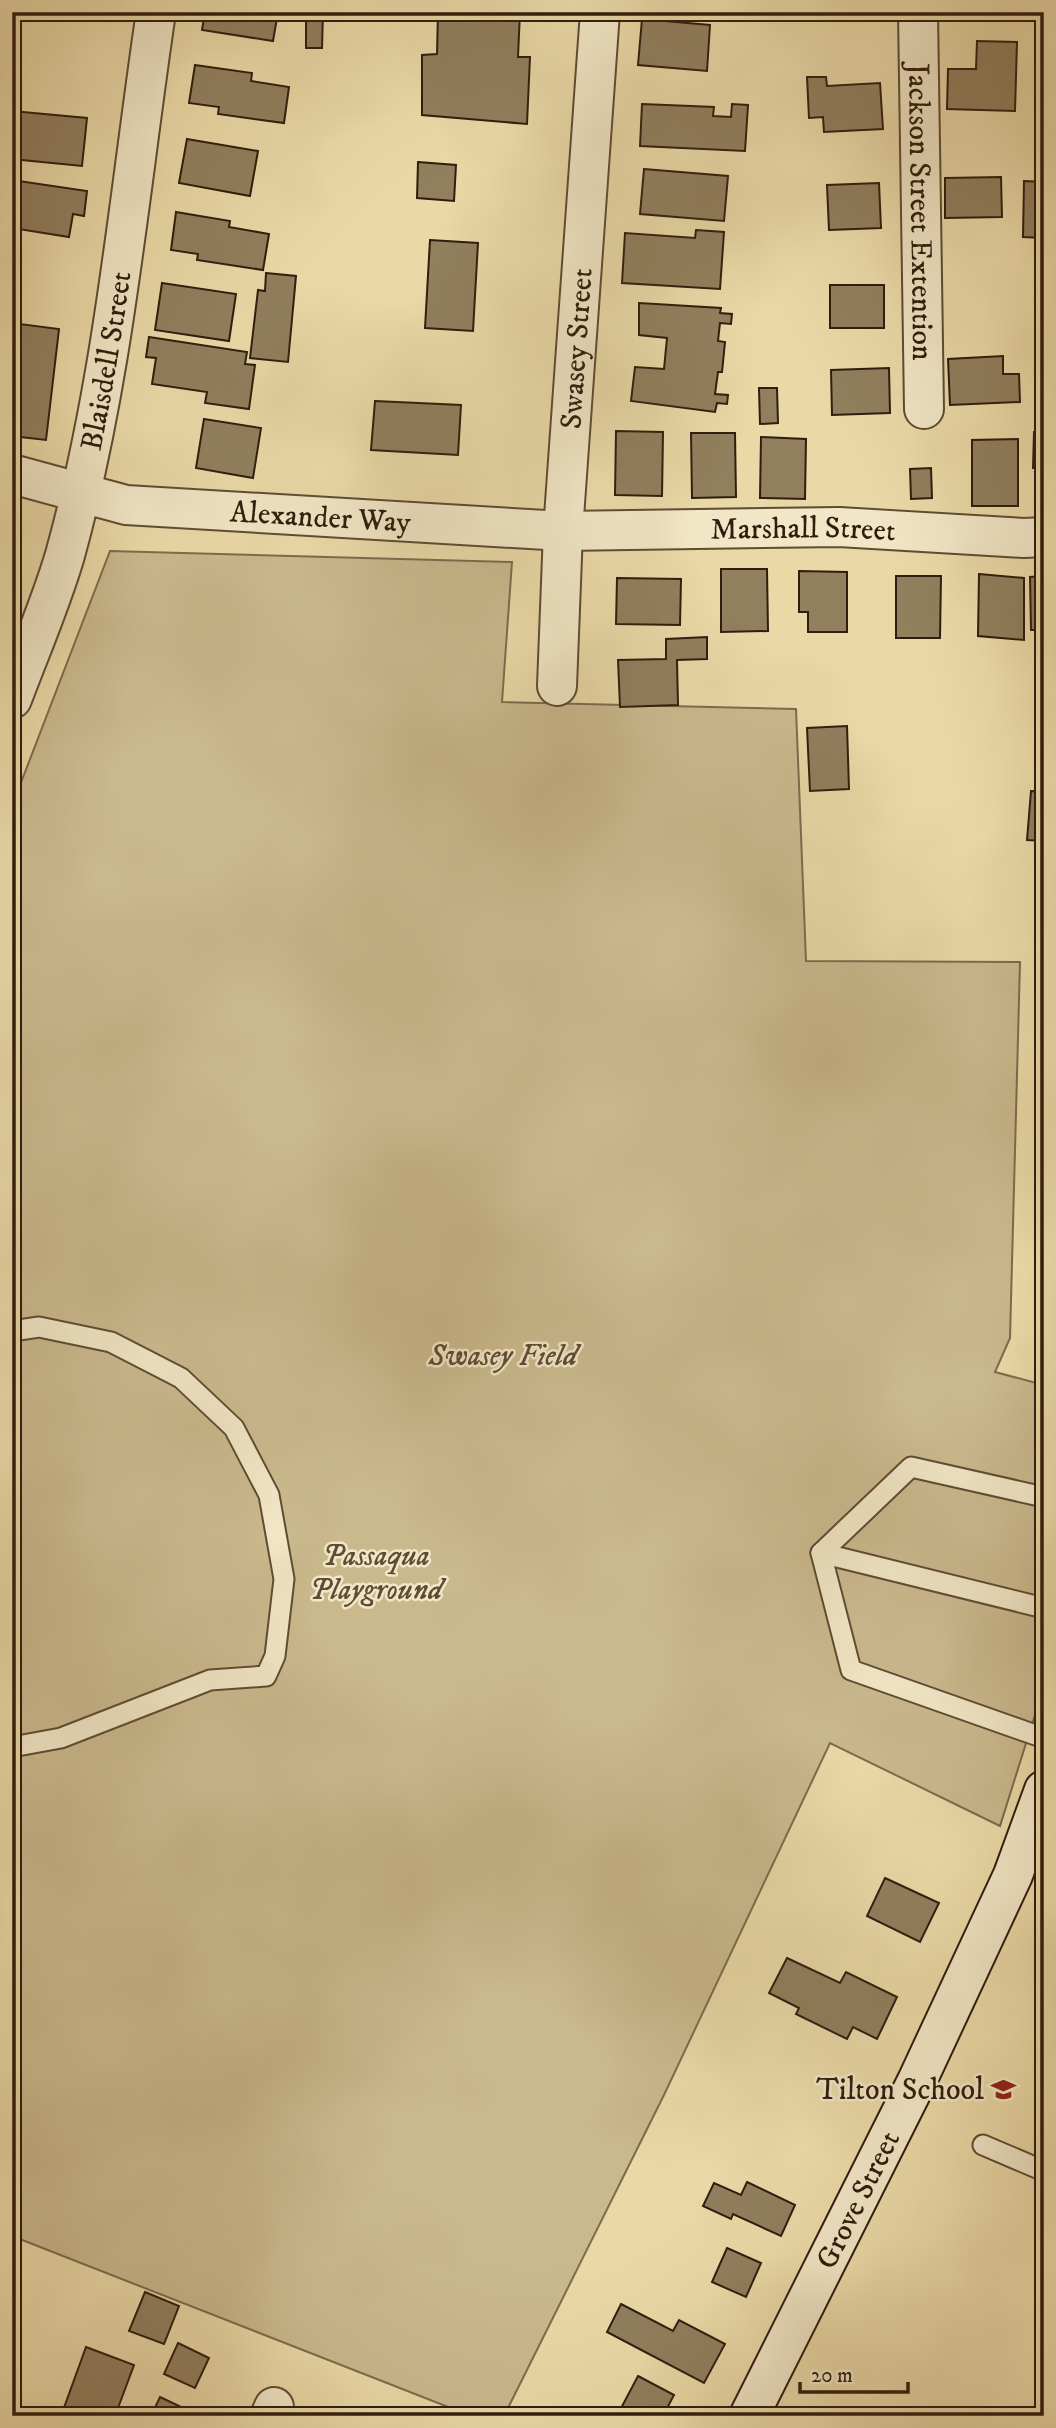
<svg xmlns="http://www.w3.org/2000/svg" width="1056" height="2428" viewBox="0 0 1056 2428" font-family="'IM FELL DW Pica',serif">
<rect width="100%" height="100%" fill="#ead9a7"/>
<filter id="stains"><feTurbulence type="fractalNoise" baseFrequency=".00286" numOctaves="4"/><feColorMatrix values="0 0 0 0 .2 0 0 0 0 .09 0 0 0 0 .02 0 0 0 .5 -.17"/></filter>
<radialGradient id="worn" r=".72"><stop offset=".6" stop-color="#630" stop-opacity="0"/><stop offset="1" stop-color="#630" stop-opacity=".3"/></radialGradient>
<path fill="#cab98d" stroke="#7d6b4e" stroke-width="2" d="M 110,551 L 512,562 L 502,702 L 796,709 L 806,961 L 1020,962 L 1010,1338 L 995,1372 L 1044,1385 L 1044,1686 L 1000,1826 L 830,1743 L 664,2095 L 504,2416 L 471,2416 L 12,2236 L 12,806 Z"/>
<g fill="#917f5e" stroke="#301d0e" stroke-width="2">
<path d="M 205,12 L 278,12 L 273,41 L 202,30 Z"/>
<path d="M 306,12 L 323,12 L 322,48 L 306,48 Z"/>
<path d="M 438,12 L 520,12 L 518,57 L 530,57 L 527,124 L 422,115 L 422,55 L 437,54 Z"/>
<path d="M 642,19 L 710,25 L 707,71 L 638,65 Z"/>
<path d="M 977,41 L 1017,42 L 1015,111 L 947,109 L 948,69 L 976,69 Z"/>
<path d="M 195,65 L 252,73 L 251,81 L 289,87 L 284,123 L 218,114 L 219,107 L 189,103 Z"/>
<path d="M 807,77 L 826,77 L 827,86 L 880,83 L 883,129 L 824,132 L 823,117 L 809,118 Z"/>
<path d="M 642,104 L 714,107 L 713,116 L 731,117 L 732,104 L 748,105 L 745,151 L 640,146 Z"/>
<path d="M 12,111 L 87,118 L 82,166 L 12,159 Z"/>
<path d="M 187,139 L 258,151 L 250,196 L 179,183 Z"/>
<path d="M 418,162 L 456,165 L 454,201 L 417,198 Z"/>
<path d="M 644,169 L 728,176 L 724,221 L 640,214 Z"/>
<path d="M 1001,177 L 1002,217 L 945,218 L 945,178 Z"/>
<path d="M 12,180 L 87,191 L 84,216 L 73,214 L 69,237 L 12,228 Z"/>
<path d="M 1024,181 L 1044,182 L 1044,238 L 1023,237 Z"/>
<path d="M 879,183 L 881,228 L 829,230 L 827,185 Z"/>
<path d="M 176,212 L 230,221 L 229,227 L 269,234 L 263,270 L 197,260 L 198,254 L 171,250 Z"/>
<path d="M 696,230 L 724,232 L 720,289 L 622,283 L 625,233 L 695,238 Z"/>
<path d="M 430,240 L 478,243 L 473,331 L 425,328 Z"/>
<path d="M 266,273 L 296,276 L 288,362 L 250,358 L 258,290 L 265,291 Z"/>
<path d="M 162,283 L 236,294 L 229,341 L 155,330 Z"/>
<rect x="830" y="285" width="54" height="43"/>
<path d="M 639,303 L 721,308 L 720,313 L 732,314 L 731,324 L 720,323 L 718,341 L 725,342 L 722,372 L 718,372 L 715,394 L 728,395 L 727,404 L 717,403 L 715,412 L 631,401 L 635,367 L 664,369 L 667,338 L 639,335 Z"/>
<path d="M 12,323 L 59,329 L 46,440 L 12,436 Z"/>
<path d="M 149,337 L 247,352 L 245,364 L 255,365 L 249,409 L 205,403 L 207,392 L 152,384 L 156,358 L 146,357 Z"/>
<path d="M 1003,356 L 1003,374 L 1019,374 L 1020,402 L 950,405 L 948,359 Z"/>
<path d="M 889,368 L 890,413 L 832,415 L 831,370 Z"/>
<path d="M 759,388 L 777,388 L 778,423 L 760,424 Z"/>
<path d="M 375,401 L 461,405 L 458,455 L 371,450 Z"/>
<path d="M 204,419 L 261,428 L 253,478 L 196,468 Z"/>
<path d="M 1043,422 L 1044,468 L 1033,468 L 1034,432 L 1043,433 Z"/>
<path d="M 616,431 L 663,432 L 662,496 L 615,495 Z"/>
<path d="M 691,433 L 735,433 L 736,497 L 692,498 Z"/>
<path d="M 761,437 L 806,439 L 805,499 L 760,498 Z"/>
<path d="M 1018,439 L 1018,506 L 972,506 L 972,440 Z"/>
<path d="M 931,468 L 932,498 L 911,499 L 910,469 Z"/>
<path d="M 721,569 L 767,569 L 768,631 L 721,632 Z"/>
<path d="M 799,571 L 847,572 L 847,632 L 808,632 L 808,612 L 799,612 Z"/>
<path d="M 979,574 L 1024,578 L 1024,640 L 978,636 Z"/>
<path d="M 896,576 L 941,576 L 940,638 L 896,638 Z"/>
<path d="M 1044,576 L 1044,630 L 1031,630 L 1030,577 Z"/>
<path d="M 617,578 L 681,579 L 680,625 L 616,624 Z"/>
<path d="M 707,637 L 707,659 L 677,660 L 678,705 L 620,707 L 618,660 L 666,659 L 666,639 Z"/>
<path d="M 847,726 L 849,789 L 810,791 L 807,728 Z"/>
<path d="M 1043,729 L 1044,729 L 1044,757 L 1041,756 Z"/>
<path d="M 1031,791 L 1044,792 L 1044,841 L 1027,840 Z"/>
<path d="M 1041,1058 L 1044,1058 L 1044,1089 L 1035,1087 Z"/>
<path d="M 885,1878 L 939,1903 L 920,1942 L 867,1916 Z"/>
<path d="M 787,1958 L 840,1983 L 846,1972 L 897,1997 L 877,2039 L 853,2027 L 847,2039 L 796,2014 L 799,2008 L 769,1993 Z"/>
<path d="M 747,2182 L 795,2205 L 781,2236 L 733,2214 L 731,2219 L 703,2206 L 714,2183 L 741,2195 Z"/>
<path d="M 727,2248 L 761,2263 L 746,2297 L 712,2282 Z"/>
<path d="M 145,2292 L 179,2306 L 164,2344 L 129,2331 Z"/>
<path d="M 621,2304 L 673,2331 L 679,2320 L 725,2344 L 704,2383 L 607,2332 Z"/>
<path d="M 178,2343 L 209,2358 L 195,2388 L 164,2374 Z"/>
<path d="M 86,2347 L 134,2365 L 115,2416 L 61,2416 Z"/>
<path d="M 638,2376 L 674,2395 L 663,2416 L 631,2416 L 620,2410 Z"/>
<path d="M 160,2397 L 200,2416 L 151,2416 Z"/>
</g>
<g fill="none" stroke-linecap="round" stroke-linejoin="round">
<defs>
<g id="lane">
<path d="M 12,1331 L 39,1327 L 111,1342 L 181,1378 L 234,1428 L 269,1495 L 284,1579 L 275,1656 L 266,1676 L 210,1680 L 61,1738 L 12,1747"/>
<path d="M 1044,1497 L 911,1467 L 821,1553 L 851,1670 L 1044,1738"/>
<path d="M 821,1553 L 1044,1608"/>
<path d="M 983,2145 L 1044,2171"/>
</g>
<g id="street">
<path id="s1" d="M 918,12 L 924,409"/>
<path id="s2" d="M 12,474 L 126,505 L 563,531 L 839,527 L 1024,538 L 1044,537"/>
<path id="s3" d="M 557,686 L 563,531 L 600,12"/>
<path id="s4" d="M 12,699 C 30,651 51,603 65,555 C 114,378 129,193 156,12"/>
<path d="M 270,2416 L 274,2407"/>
</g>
<g id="secondary">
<path id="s5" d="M 749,2416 L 917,2081 L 1013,1875 L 1044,1790"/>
</g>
</defs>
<use href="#lane" stroke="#5e4c34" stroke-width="23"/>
<use href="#street" stroke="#5e4c34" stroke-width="42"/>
<use href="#secondary" stroke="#301d0e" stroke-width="42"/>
<use href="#lane" stroke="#f1e6c6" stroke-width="19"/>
<use href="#street" stroke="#f1e6c6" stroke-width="38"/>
<use href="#secondary" stroke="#f1e6c6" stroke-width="38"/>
</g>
<defs>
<symbol id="school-bare" viewBox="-9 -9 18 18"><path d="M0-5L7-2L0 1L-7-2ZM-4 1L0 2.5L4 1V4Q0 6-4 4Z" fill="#8f2418" stroke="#f1e6c6" stroke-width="2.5" paint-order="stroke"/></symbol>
</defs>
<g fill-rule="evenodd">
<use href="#school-bare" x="986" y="2072" width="35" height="35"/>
</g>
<g text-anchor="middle" stroke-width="5" stroke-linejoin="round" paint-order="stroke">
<g font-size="30" fill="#301d0e" stroke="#f1e6c6">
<text dy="10" stroke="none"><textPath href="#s1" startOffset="200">Jackson Street Extention</textPath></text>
<text dy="10" stroke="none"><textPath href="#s3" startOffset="338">Swasey Street</textPath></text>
<text dy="10" stroke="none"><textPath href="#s4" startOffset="352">Blaisdell Street</textPath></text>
<text dy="10" stroke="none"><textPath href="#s2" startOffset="313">Alexander Way</textPath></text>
<text dy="10" stroke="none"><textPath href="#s2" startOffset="796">Marshall Street</textPath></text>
<text dy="10" stroke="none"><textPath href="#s5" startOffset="242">Grove Street</textPath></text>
</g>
<g font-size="30" font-style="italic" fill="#5e4c34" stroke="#f1e6c6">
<text x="503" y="1365">Swasey Field</text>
<text x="376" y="1565">Passaqua<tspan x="376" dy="34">Playground</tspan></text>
</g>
<g font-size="30" fill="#301d0e" stroke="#f1e6c6" text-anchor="end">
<text x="984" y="2099">Tilton School</text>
</g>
</g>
<rect width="1056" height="2428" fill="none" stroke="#ead9a7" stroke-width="42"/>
<rect x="14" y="14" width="1028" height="2400" fill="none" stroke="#301d0e" stroke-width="3.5"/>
<rect x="21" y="21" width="1014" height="2386" fill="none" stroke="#301d0e" stroke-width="2"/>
<path d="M800 2382v10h108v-10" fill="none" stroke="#301d0e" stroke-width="3.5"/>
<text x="811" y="2382" font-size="21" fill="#301d0e" stroke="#f1e6c6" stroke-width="5" paint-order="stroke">20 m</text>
<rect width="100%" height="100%" filter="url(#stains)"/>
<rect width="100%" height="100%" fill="url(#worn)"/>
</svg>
